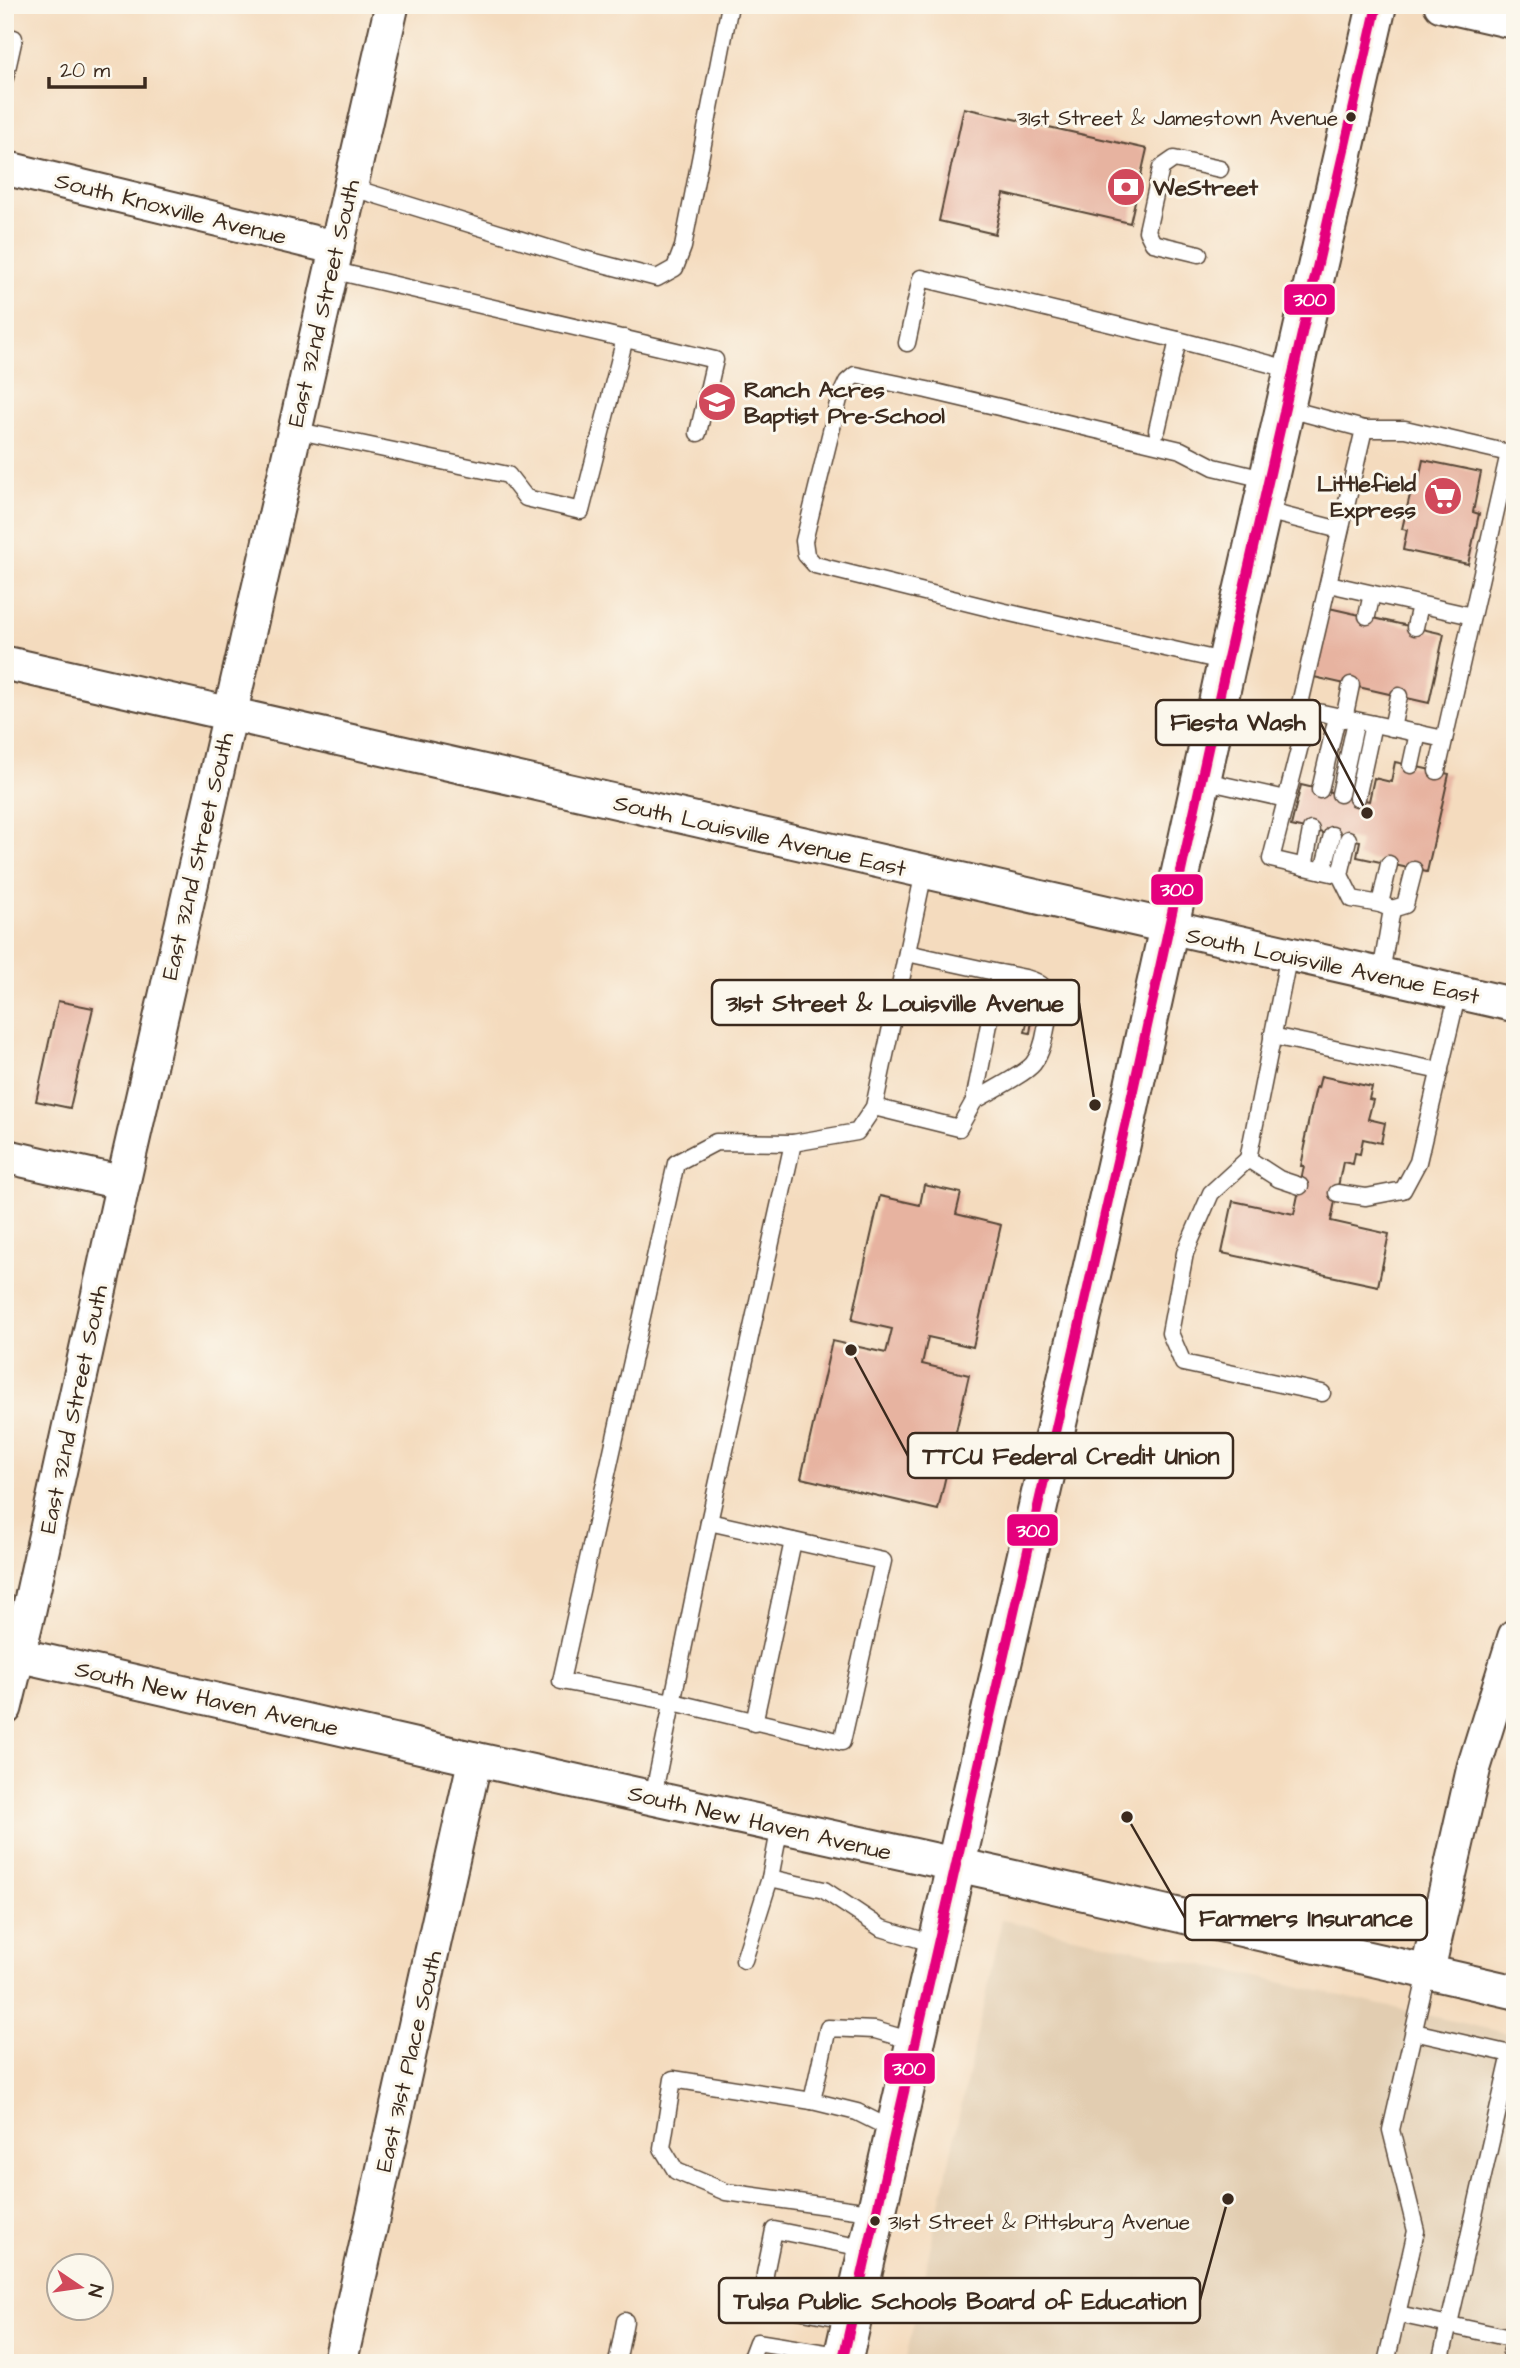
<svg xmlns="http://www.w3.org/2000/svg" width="1520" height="2368" viewBox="0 0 1520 2368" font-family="'Architects Daughter',sans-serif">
<rect width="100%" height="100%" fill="#fbf7ec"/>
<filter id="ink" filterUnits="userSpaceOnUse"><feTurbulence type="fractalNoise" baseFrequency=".0143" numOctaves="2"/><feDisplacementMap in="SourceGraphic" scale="14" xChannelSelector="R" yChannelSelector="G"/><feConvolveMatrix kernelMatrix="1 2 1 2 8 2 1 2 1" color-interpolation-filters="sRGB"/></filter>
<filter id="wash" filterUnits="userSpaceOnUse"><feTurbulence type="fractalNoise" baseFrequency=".00686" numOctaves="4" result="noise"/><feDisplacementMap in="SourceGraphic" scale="28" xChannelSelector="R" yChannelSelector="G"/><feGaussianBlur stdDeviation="1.57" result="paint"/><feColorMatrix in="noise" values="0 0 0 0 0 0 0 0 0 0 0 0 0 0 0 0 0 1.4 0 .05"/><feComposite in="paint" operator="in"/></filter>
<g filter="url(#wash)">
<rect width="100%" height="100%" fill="#f4dbbe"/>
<path fill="#e2cdb1" d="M 1002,1920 L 1515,2035 L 1515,2363 L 905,2363 Z"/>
<g id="blocks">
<g fill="#e7b3a0">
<path d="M 964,108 L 1147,149 L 1130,223 L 1004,194 L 995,234 L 939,221 Z"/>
<path d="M 1423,460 L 1481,472 L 1473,512 L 1479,514 L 1468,564 L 1403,550 L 1407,530 L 1402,529 L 1414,478 L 1419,479 Z"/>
<path d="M 1329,608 L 1444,634 L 1429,703 L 1314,677 Z"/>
<path d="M 1395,762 L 1449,774 L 1427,872 L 1357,857 L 1360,841 L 1291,826 L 1301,785 L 1369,801 L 1374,778 L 1391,782 Z"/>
<path d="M 58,1001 L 93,1008 L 70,1108 L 36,1101 Z"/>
<path d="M 1029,1014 L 1033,1015 L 1030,1033 L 1025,1032 Z"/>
<path d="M 1321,1076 L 1372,1087 L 1369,1099 L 1373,1100 L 1368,1119 L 1385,1123 L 1381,1143 L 1363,1139 L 1360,1154 L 1355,1153 L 1353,1164 L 1343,1162 L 1331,1221 L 1389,1234 L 1378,1286 L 1222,1253 L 1233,1201 L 1294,1214 L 1304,1166 L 1301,1166 L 1306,1142 L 1304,1142 L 1316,1087 L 1318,1088 Z"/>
<path d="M 924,1185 L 961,1193 L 956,1214 L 1001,1225 L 973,1347 L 928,1337 L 922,1364 L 969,1375 L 938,1510 L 801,1478 L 832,1341 L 886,1353 L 892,1329 L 852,1320 L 880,1196 L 920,1205 Z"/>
</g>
</g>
</g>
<g filter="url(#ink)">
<use href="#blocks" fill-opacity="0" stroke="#574536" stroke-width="2"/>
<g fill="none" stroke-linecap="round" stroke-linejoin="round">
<defs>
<g id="service">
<path d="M 5,78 L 14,38"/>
<path d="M 350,187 L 580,258 L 657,278 L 675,268 L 683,247 L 730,5"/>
<path d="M 1199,254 L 1153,243 L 1147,231 L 1161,168 L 1174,159 L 1220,169"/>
<path d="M 331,270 L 715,360 L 698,433"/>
<path d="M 907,343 L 921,278 L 1178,340 L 1293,370"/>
<path d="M 1285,408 L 1364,429 L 1299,708 L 1306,722 L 1271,859 L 1340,875 L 1352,899 L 1380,904 L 1392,909 L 1381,973"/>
<path d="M 1364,429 L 1405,429 L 1509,453 L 1437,771"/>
<path d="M 294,430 L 508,475 L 526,498 L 581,511 L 625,338"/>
<path d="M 1157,430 L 1178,340"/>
<path d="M 1262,510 L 1340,530"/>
<path d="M 1329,584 L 1472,616"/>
<path d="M 1367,616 L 1372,594"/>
<path d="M 1415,627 L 1420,605"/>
<path d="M 1227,662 L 1001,611 L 815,565 L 806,555 L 804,541 L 839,399 L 847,382 L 855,375 L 927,390 L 1181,450 L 1214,467 L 1268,480"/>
<path d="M 1299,708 L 1444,739"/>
<path d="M 1344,719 L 1351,685"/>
<path d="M 1392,728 L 1399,696"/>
<path d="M 1411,765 L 1418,733"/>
<path d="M 1201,780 L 1286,799"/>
<path d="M 1320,790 L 1337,717"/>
<path d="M 1340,794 L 1356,721"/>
<path d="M 1357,798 L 1373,724"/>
<path d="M 1304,867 L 1311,830"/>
<path d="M 1323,871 L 1332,835"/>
<path d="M 1340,875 L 1348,839"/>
<path d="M 1380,904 L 1389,864"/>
<path d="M 1392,909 L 1405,905 L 1414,870"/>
<path d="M 1272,1036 L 1440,1071"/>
<path d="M 974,1101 C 987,1093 1025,1074 1033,1064 C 1041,1054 1044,1041 1046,1029 C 1057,981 1040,980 999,973"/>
<path d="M 874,1107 L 959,1128 L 974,1101 L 999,973 L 907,953"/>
<path d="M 1248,1159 L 1289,954"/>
<path d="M 1300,1186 L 1279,1179 L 1248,1159 L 1211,1193 L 1185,1253 L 1170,1333 L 1183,1363 L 1322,1393"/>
<path d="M 1337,1193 L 1366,1197 L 1403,1190 L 1418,1162 L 1458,992"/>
<path d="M 709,1522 L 883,1561 L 842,1742 L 673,1702 L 561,1681 L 676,1163 L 716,1142 L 793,1143 L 857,1132 L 874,1107 L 924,872"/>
<path d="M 754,1723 L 793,1541"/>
<path d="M 653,1797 L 709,1522 L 793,1143"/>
<path d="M 770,1878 L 824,1890 L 881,1928 L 938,1945"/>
<path d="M 744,1960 L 770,1878 L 780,1826"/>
<path d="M 1414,2032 L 1515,2055"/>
<path d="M 812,2101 L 673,2079 L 662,2148 L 676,2171 L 726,2192 L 877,2213"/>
<path d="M 895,2131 L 857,2112 L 812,2101 L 828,2028 L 875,2030 L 916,2042"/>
<path d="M 1398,2314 L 1515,2339"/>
<path d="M 852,2320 L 765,2304 L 765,2274 L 774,2230 L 868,2249"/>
<path d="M 617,2363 L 625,2321"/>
<path d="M 749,2363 L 757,2342 L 844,2356"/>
<path d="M 1386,2363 L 1416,2231 L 1391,2130 L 1427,1973"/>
<path d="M 1440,2363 L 1511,2054"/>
<path d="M 1509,2363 L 1515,2336"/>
</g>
<g id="minor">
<path d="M 1441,5 L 1515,22"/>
<path d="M 5,168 L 337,248"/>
<path d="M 5,663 L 1515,1005"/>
<path d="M 5,1156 L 123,1183"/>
<path d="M 5,1652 L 475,1759 L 1008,1876 L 1515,1992"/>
<path d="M 5,1708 L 29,1610 L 123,1183 L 392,5"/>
<path d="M 1427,1973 L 1474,1767 L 1515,1636"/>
<path d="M 340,2363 L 475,1759"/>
</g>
<path id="secondary" d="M 842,2363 L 1128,1113 L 1227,662 L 1377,5"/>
</defs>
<use href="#service" stroke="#574536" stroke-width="19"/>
<use href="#minor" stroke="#574536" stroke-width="37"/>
<use href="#secondary" stroke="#574536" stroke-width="42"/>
<use href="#service" stroke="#fff" stroke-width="16"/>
<use href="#minor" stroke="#fff" stroke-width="33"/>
<use href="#secondary" stroke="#fff" stroke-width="38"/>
<defs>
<path id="bus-1" d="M 842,2363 L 1128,1113 L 1227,662 L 1377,5"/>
</defs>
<use href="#bus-1" stroke="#fbf7ec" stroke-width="16"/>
<use href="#bus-1" stroke="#e5007d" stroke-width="10"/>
</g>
</g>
<defs>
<symbol id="bank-disc" viewBox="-11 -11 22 22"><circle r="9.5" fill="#d1495b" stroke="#fbf7ec"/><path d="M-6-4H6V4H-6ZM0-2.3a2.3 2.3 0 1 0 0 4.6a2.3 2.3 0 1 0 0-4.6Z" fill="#fff"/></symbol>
<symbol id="school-disc" viewBox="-11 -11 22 22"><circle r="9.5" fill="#d1495b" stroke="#fbf7ec"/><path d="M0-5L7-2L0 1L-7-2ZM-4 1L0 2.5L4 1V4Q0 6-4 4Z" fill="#fff"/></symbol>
<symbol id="supermarket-disc" viewBox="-11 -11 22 22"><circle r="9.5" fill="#d1495b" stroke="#fbf7ec"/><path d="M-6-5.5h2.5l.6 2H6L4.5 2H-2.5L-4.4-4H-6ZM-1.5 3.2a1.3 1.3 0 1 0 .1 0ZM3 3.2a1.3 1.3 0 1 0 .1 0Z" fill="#fff"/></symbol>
</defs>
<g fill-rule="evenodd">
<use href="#bank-disc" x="1104" y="165" width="44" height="44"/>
<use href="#school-disc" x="695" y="380" width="44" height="44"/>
<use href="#supermarket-disc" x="1421" y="474" width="44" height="44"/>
</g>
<g fill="#3b2a1e" stroke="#fbf7ec" stroke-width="2.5">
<circle cx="1351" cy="117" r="6"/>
<circle cx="875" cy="2221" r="6"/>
</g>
<g text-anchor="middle" stroke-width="6" stroke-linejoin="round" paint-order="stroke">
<g font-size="21" fill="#3b2a1e" stroke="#fbf7ec" text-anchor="end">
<text x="1338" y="125">31st Street &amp; Jamestown Avenue</text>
<text x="888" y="2229" text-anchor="start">31st Street &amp; Pittsburg Avenue</text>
</g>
<g font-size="23" font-weight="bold" fill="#3b2a1e" stroke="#fbf7ec" text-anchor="start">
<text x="1153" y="195">WeStreet</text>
<text x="744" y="397">Ranch Acres<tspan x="744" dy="26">Baptist Pre-School</tspan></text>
<text x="1416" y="491" text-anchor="end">Littlefield<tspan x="1416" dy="26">Express</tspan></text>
</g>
<g font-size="23" fill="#3b2a1e" stroke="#fbf7ec">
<text transform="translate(171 208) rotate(14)" y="8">South Knoxville Avenue</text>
<text transform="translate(323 303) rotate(-77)" y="8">East 32nd Street South</text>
<text transform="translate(760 835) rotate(13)" y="8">South Louisville Avenue East</text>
<text transform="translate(197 856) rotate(-77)" y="8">East 32nd Street South</text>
<text transform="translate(1333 965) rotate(12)" y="8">South Louisville Avenue East</text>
<text transform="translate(73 1409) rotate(-78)" y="8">East 32nd Street South</text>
<text transform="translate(207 1698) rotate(13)" y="8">South New Haven Avenue</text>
<text transform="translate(760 1822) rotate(13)" y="8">South New Haven Avenue</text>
<text transform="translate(408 2061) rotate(-77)" y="8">East 31st Place South</text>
</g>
</g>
<path fill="none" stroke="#3b2a1e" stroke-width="2.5" d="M1367 813L1320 722M1095 1105L1079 1003M851 1350L908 1456M1127 1817L1185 1918M1228 2199L1200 2300"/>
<g fill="#3b2a1e" stroke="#fbf7ec" stroke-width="2.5">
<circle cx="1367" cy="813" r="7"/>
<circle cx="1095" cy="1105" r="7"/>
<circle cx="851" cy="1350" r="7"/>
<circle cx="1127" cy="1817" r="7"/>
<circle cx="1228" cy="2199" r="7"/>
</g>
<g fill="#fbf7ec" stroke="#3b2a1e" stroke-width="2.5">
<rect x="1156" y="700" width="164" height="45" rx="7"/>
<rect x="712" y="980" width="367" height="45" rx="7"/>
<rect x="908" y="1433" width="325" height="45" rx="7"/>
<rect x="1185" y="1895" width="242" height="45" rx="7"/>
<rect x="719" y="2278" width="481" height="45" rx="7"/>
</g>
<g font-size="24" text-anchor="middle" font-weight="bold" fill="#3b2a1e">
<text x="1238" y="730">Fiesta Wash</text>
<text x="895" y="1011">31st Street &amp; Louisville Avenue</text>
<text x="1071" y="1464">TTCU Federal Credit Union</text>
<text x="1306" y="1926">Farmers Insurance</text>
<text x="960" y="2309">Tulsa Public Schools Board of Education</text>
</g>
<g stroke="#fbf7ec" stroke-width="2.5">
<rect x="1283" y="283" width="53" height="33" rx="7" fill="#e5007d"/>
<rect x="1150" y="873" width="54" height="33" rx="7" fill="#e5007d"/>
<rect x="1006" y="1513" width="53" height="34" rx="7" fill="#e5007d"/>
<rect x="883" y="2052" width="53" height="33" rx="7" fill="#e5007d"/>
</g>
<g font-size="19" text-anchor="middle" font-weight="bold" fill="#fff">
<text x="1310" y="306">300</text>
<text x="1177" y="896">300</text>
<text x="1033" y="1537">300</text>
<text x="909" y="2075">300</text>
</g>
<rect width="1520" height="2368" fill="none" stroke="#fbf7ec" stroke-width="28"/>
<g transform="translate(80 2287) rotate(103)"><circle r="33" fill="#fbf7ec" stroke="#aea59a" stroke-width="2"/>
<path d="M0-5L12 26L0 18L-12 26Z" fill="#d1495b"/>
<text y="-10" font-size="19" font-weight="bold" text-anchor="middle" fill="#3b2a1e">N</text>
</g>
<path d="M49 77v10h96v-10" fill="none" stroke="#3b2a1e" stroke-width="3.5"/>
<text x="60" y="77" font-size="21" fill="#3b2a1e" stroke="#fbf7ec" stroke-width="5" paint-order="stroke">20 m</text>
</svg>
